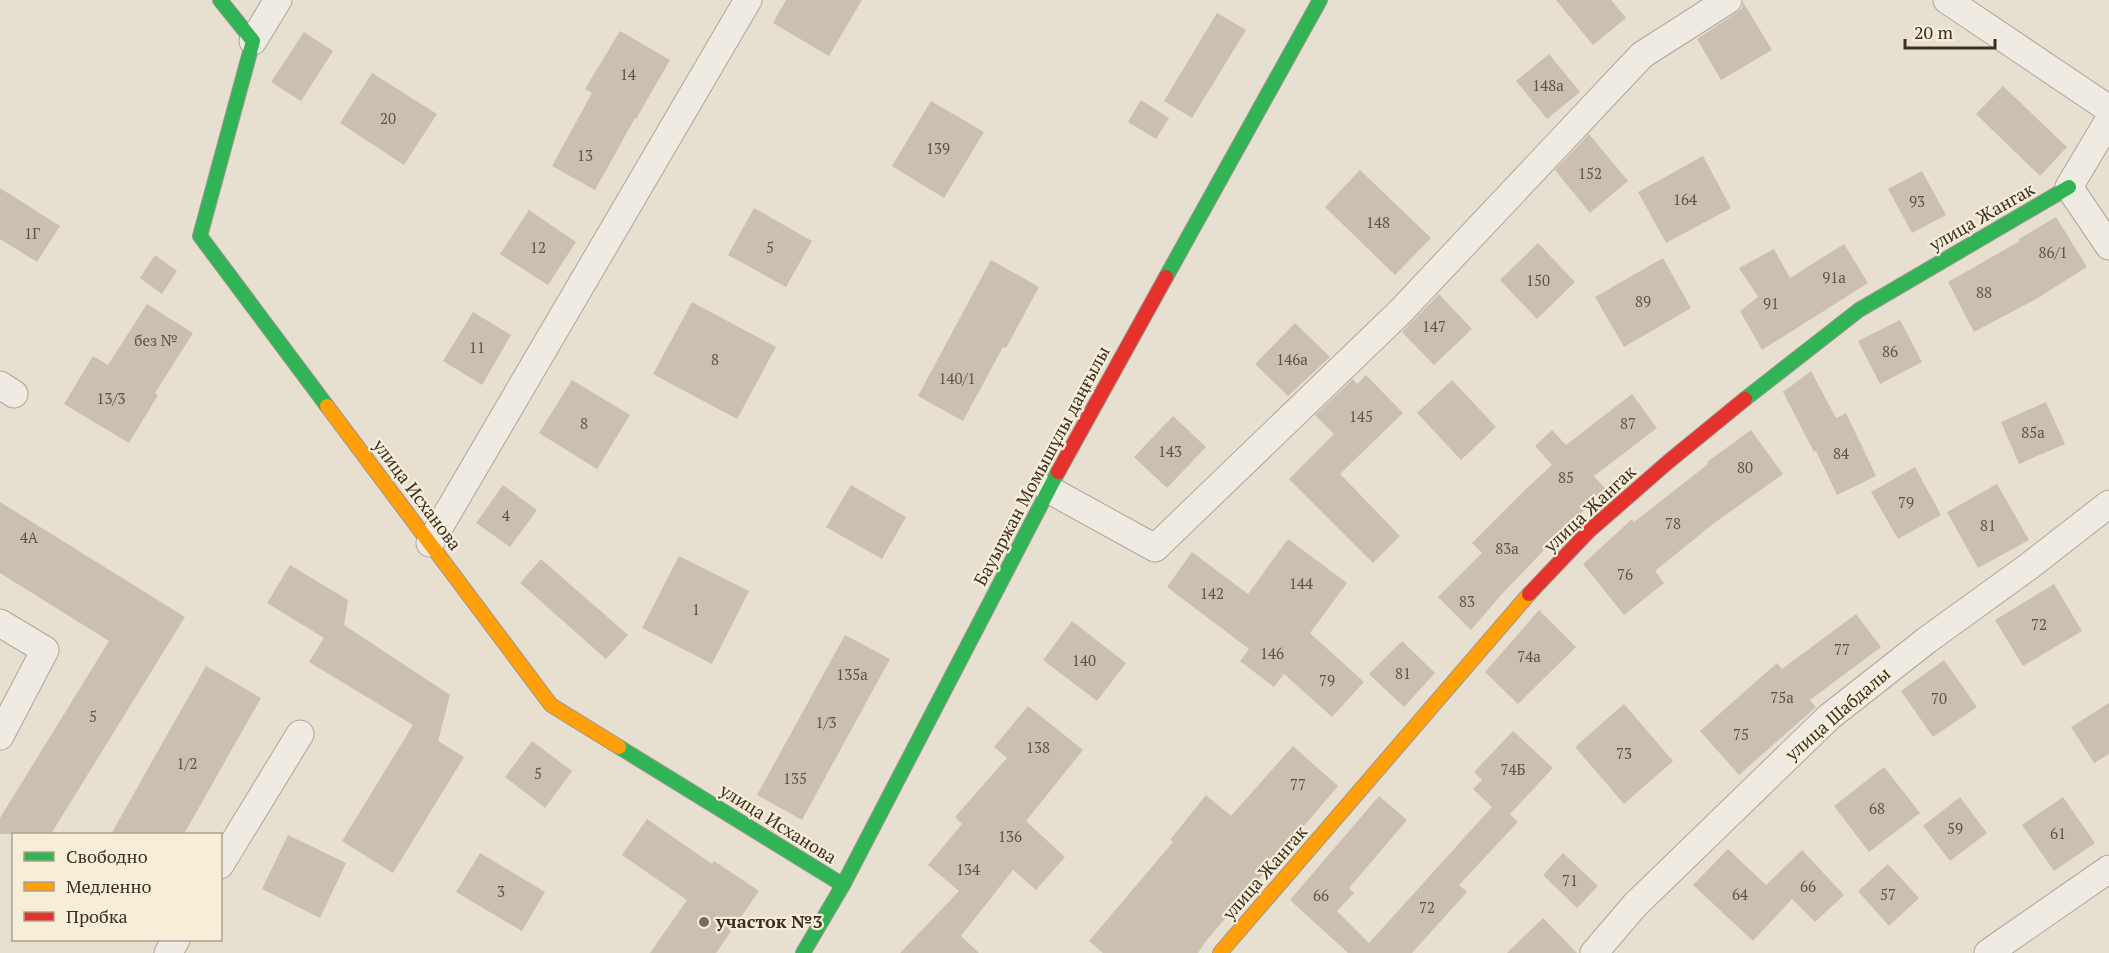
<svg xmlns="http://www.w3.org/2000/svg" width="2109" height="953" viewBox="0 0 2109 953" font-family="'PT Serif',serif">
<rect width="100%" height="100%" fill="#e7e0d1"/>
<g fill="#cbbfb2">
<path d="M 786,0 L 862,0 L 829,56 L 773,23 Z"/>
<path d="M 1556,0 L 1611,0 L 1626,18 L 1593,45 Z"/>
<path d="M 1743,2 L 1772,50 L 1721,80 L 1697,39 L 1736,13 L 1742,8 Z"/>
<path d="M 1217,13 L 1246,30 L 1192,118 L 1164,101 Z"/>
<path d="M 620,31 L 670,60 L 636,119 L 635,118 L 595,190 L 552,166 L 592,93 L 585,89 Z"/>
<path d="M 304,32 L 333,51 L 301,101 L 271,82 Z"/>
<path d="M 1549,54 L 1580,92 L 1547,119 L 1516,81 Z"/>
<path d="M 372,73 L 437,114 L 404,165 L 340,123 Z"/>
<path d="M 2003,86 L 2067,147 L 2040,176 L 1976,114 Z"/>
<path d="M 1141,100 L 1169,118 L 1156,139 L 1128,122 Z"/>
<path d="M 931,101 L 984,132 L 944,198 L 892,166 Z"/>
<path d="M 1589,134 L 1628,181 L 1590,213 L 1555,170 Z"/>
<path d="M 1703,156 L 1731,208 L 1666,243 L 1638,192 Z"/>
<path d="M 1360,170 L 1431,238 L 1395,275 L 1325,207 Z"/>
<path d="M 1922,171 L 1946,215 L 1912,233 L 1888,189 Z"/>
<path d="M 0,188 L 60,226 L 37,262 L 0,239 Z"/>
<path d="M 754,208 L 812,241 L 786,287 L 728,255 Z"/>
<path d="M 529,210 L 576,242 L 548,285 L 500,254 Z"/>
<path d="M 2056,217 L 2087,267 L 2036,299 L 1974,332 L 1948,282 L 2020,241 L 2019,239 Z"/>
<path d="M 1538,243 L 1575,282 L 1537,319 L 1500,280 Z"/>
<path d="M 1844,244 L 1868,283 L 1762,350 L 1740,311 L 1758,297 L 1739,268 L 1774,249 L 1790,278 Z"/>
<path d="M 155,255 L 177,271 L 162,294 L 140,278 Z"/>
<path d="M 1663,258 L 1691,308 L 1624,347 L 1595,297 Z"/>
<path d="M 991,260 L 1039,287 L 1006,348 L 1003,347 L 963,421 L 918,396 Z"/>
<path d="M 1439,294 L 1472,329 L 1434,365 L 1402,332 Z"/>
<path d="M 692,302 L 776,347 L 737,419 L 653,374 Z"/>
<path d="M 147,304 L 193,333 L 155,393 L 158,395 L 129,443 L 64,404 L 93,356 L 108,365 Z"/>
<path d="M 473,312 L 511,335 L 482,385 L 443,361 Z"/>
<path d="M 1900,320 L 1922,362 L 1880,384 L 1858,341 Z"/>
<path d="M 1295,323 L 1330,357 L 1288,396 L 1255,364 Z"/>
<path d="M 1811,371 L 1836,418 L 1846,413 L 1876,476 L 1837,495 L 1816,451 L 1814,452 L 1783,392 Z"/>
<path d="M 1366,375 L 1403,413 L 1340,474 L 1400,536 L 1373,563 L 1289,479 L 1334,434 L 1315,415 L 1353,379 L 1357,384 Z"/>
<path d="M 572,380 L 630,415 L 597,469 L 539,433 Z"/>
<path d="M 1452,380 L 1496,427 L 1461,460 L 1417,413 Z"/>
<path d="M 1632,394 L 1657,428 L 1594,476 L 1607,491 L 1575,518 L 1501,595 L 1471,630 L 1438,597 L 1482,553 L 1472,543 L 1525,490 L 1552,465 L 1535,446 L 1552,430 L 1566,445 Z"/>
<path d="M 2046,402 L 2065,444 L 2019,464 L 2001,422 Z"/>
<path d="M 1173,416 L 1206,447 L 1167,488 L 1134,457 Z"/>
<path d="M 1751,430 L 1783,474 L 1713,524 L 1655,571 L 1664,583 L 1624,615 L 1583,564 L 1632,519 L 1634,522 L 1708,464 L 1707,462 Z"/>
<path d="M 1915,467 L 1941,515 L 1898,539 L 1871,492 Z"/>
<path d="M 1997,484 L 2029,540 L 1978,568 L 1947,512 Z"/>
<path d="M 503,485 L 537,510 L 510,547 L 476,523 Z"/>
<path d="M 851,485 L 906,517 L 882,559 L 826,527 Z"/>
<path d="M 0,502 L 185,617 L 51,834 L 0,834 L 0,818 L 109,641 L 0,573 Z"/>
<path d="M 1288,539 L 1347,583 L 1310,633 L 1364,682 L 1332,717 L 1284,674 L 1274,687 L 1240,661 L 1249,649 L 1167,587 L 1192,552 L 1248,594 Z"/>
<path d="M 679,556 L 749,591 L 712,664 L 642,628 Z"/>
<path d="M 541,559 L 628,635 L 606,659 L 520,583 Z"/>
<path d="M 290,565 L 348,600 L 344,625 L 450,695 L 438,741 L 464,757 L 393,873 L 342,841 L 413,725 L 309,662 L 324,638 L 267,603 Z"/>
<path d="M 2054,584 L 2082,631 L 2023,666 L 1995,620 Z"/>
<path d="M 1539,610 L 1576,647 L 1518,704 L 1485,672 Z"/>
<path d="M 1856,614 L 1881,647 L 1810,700 L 1816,707 L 1739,775 L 1700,731 L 1777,663 L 1782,669 Z"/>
<path d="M 1072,621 L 1126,663 L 1097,701 L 1043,660 Z"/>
<path d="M 845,635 L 890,659 L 802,820 L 757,795 Z"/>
<path d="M 1402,641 L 1435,673 L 1404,707 L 1369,674 Z"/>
<path d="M 1944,660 L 1977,707 L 1933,737 L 1901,691 Z"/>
<path d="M 206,666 L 261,698 L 184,834 L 111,834 Z"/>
<path d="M 2109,703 L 2109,754 L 2094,763 L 2071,727 Z"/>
<path d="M 1624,704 L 1673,761 L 1624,804 L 1575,747 Z"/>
<path d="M 1028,706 L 1083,750 L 1026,821 L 1065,857 L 1036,890 L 1013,870 L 961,936 L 979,953 L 900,953 L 959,891 L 928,865 L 962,824 L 955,817 L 1007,758 L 994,747 Z"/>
<path d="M 1513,731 L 1553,768 L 1510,814 L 1518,822 L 1459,885 L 1467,892 L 1412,953 L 1348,953 L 1290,900 L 1379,796 L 1407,820 L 1349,888 L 1354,893 L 1337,911 L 1369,943 L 1492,807 L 1473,789 L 1482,780 L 1474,772 Z"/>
<path d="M 532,741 L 572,771 L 545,808 L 505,777 Z"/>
<path d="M 1293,746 L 1338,786 L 1206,941 L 1198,953 L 1103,953 L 1089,941 L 1173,842 L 1170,840 L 1206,795 L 1231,816 Z"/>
<path d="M 1884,767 L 1920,813 L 1869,852 L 1834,806 Z"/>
<path d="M 1960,797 L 1987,833 L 1950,861 L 1923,826 Z"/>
<path d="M 2063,797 L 2095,843 L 2054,871 L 2022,825 Z"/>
<path d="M 647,819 L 712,864 L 714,861 L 759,891 L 716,953 L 650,953 L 687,900 L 622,855 Z"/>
<path d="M 288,835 L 346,863 L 320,918 L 262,889 Z"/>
<path d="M 1728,849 L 1766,885 L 1802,850 L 1844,895 L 1815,922 L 1792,899 L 1753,941 L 1693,885 Z"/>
<path d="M 480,853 L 545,892 L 522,931 L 456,892 Z"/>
<path d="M 1563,853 L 1598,886 L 1577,908 L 1543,875 Z"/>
<path d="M 1888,864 L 1919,898 L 1889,926 L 1858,891 Z"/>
<path d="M 1543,918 L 1577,953 L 1507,953 Z"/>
</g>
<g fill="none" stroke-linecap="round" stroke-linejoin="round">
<defs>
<g id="street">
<path d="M 1947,0 L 2109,109"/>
<path d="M 253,41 L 278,0"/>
<path d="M 2109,120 L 2069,187 L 2109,246"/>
<path d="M 0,385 L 14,394"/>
<path d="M 1048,489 L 1155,548 L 1400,312 L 1642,55 L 1728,0"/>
<path d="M 430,543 L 748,0"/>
<path d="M 0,623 L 45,650 L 0,736"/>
<path d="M 220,865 L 300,734"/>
<path d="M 168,953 L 176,940"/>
<path d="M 1594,953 L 1635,905 L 1829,717 L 1927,640 L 2028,567 L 2109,504"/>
<path d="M 1988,953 L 2109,869"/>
</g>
<g id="fast">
<path d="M 220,0 L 253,41 L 200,236 L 327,406"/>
<path d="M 1166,277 L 1320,0"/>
<path d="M 1745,399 L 1859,310 L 2069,187"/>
<path d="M 619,747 L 843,885"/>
<path d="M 803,953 L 843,885 L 1058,472"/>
</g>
<g id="slow">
<path d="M 327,406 L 551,705 L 619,747"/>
<path d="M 1220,953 L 1529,594"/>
</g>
<g id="jam">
<path d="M 1058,472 L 1166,277"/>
<path d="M 1529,594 L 1589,531 L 1668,462 L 1745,399"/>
</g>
</defs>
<use href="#street" stroke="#ada599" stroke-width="29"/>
<use href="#fast" stroke="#9c958a" stroke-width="16"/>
<use href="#slow" stroke="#9c958a" stroke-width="16"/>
<use href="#jam" stroke="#9c958a" stroke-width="16"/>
<use href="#street" stroke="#efebe3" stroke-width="27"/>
<use href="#fast" stroke="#30b455" stroke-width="14"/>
<use href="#slow" stroke="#ff9f0a" stroke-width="14"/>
<use href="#jam" stroke="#e5322d" stroke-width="14"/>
</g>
<circle fill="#786c5e" stroke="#f7eed8" stroke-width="2" cx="704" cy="922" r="6"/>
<g text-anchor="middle" stroke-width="4.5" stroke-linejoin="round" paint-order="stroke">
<g font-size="15" fill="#605244">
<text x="628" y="80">14</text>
<text x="1548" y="91">148а</text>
<text x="388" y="124">20</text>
<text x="938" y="154">139</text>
<text x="585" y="161">13</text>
<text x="1590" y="179">152</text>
<text x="1685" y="205">164</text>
<text x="1917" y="207">93</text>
<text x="1378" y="228">148</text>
<text x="32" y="239">1Г</text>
<text x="538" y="253">12</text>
<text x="770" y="253">5</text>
<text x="2053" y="258">86/1</text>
<text x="1834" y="283">91а</text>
<text x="1538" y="286">150</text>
<text x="1984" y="298">88</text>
<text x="1643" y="307">89</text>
<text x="1771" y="309">91</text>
<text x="1434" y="332">147</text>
<text x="156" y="346">без №</text>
<text x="477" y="353">11</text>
<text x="1890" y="357">86</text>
<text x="715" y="365">8</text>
<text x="1292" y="365">146а</text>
<text x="957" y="384">140/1</text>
<text x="111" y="404">13/3</text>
<text x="1361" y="422">145</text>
<text x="584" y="429">8</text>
<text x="1628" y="429">87</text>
<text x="2033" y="438">85а</text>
<text x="1170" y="457">143</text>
<text x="1841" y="459">84</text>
<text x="1745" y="473">80</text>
<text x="1566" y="483">85</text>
<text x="1906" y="508">79</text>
<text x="506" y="521">4</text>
<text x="1673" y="529">78</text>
<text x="1988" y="531">81</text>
<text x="29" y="543">4А</text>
<text x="1507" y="554">83а</text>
<text x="1625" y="580">76</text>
<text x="1301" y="589">144</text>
<text x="1212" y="599">142</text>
<text x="1467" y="607">83</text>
<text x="696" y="615">1</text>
<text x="2039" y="630">72</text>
<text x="1842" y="655">77</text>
<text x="1272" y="659">146</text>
<text x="1529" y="662">74а</text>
<text x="1084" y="666">140</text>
<text x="1403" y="679">81</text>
<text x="852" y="680">135а</text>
<text x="1327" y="686">79</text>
<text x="1782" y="703">75а</text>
<text x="1939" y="704">70</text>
<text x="93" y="722">5</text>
<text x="826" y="728">1/3</text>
<text x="1741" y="740">75</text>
<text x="1038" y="753">138</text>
<text x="1624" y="759">73</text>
<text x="187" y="769">1/2</text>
<text x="1513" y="775">74Б</text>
<text x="538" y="779">5</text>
<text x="795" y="784">135</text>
<text x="1298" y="790">77</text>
<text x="1877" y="814">68</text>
<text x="1955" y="834">59</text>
<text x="2058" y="839">61</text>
<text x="1010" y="842">136</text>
<text x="968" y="875">134</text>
<text x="1570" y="886">71</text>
<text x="1808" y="892">66</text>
<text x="501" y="897">3</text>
<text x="1740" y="900">64</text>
<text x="1888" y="900">57</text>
<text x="1321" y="901">66</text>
<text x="1427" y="913">72</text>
</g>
<g font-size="18" fill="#3d2e20" stroke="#f7eed8">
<text transform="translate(1982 217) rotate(-30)" y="6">улица Жангак</text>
<text transform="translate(1042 466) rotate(-62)" y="6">Бауыржан Момышұлы даңғылы</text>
<text transform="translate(417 495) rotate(53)" y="6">улица Исханова</text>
<text transform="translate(1590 509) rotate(-43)" y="6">улица Жангак</text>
<text transform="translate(1838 714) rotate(-41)" y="6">улица Шабдалы</text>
<text transform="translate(778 824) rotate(32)" y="6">улица Исханова</text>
<text transform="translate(1265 873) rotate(-49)" y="6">улица Жангак</text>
</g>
<g font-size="18" font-weight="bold" fill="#3d2e20" stroke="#f7eed8" text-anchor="start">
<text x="716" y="928">участок №3</text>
</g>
</g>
<rect x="12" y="833" width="210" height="108" fill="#f7eed8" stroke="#ada18e" stroke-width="1.5"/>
<rect x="24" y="852" width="30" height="9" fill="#30b455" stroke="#ada18e" stroke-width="1.5"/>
<text x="66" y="863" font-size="18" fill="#3d2e20">Свободно</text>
<rect x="24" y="882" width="30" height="9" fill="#ff9f0a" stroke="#ada18e" stroke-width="1.5"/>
<text x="66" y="893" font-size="18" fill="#3d2e20">Медленно</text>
<rect x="24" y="912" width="30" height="9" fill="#e5322d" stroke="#ada18e" stroke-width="1.5"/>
<text x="66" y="923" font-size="18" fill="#3d2e20">Пробка</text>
<path d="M1905 39v9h90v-9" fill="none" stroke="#3d2e20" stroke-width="3"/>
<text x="1914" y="39" font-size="18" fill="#3d2e20" stroke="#f7eed8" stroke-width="4.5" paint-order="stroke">20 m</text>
</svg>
